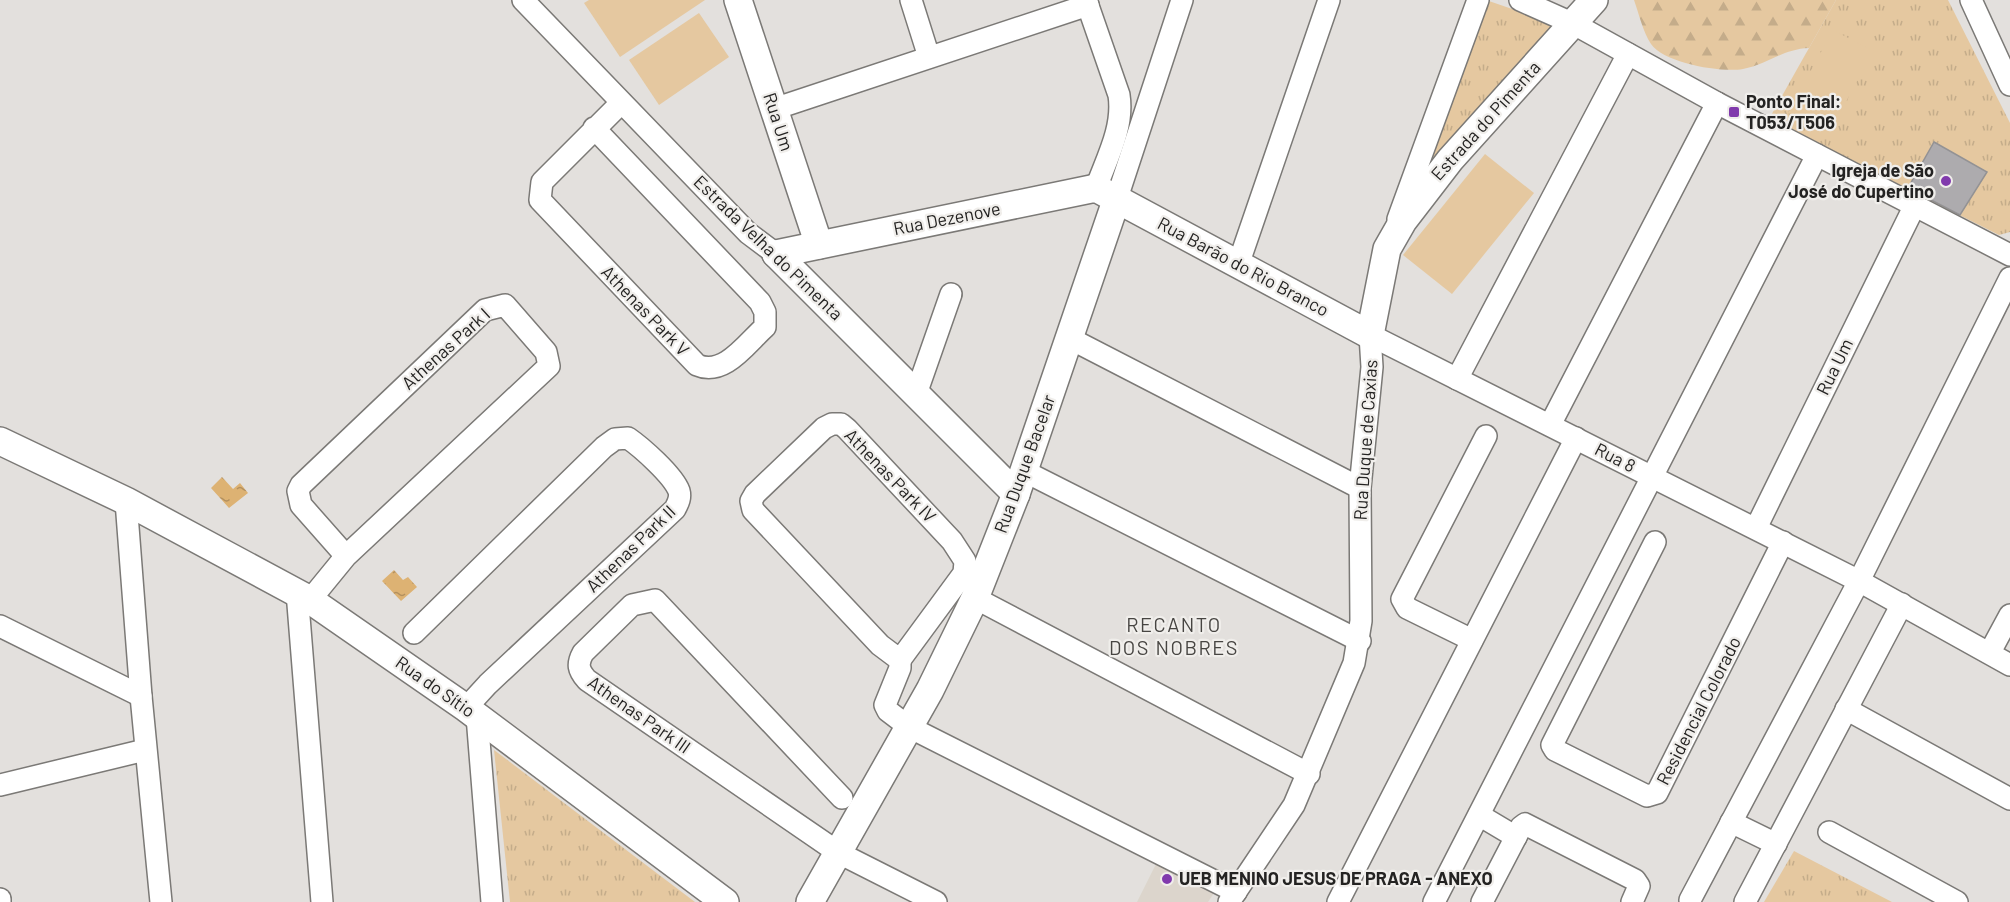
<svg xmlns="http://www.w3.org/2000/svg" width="2010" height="902" viewBox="0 0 2010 902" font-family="Barlow,sans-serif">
<defs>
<pattern id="grass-tufts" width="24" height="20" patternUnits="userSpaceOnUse" patternTransform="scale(1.5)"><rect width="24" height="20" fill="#e5c8a0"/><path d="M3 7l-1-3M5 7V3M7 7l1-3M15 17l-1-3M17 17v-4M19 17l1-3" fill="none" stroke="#c4ac8a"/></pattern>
<pattern id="forest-firs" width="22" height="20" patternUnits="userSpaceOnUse" patternTransform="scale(1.5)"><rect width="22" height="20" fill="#e5c8a0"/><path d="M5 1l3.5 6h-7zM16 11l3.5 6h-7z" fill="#c4ac8a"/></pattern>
<pattern id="water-ripples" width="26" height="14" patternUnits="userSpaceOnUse" patternTransform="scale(1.5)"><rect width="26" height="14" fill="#ddb273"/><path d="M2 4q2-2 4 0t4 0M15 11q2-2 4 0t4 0" fill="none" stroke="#b3905e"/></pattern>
</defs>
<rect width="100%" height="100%" fill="#e3e0dd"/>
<path fill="#dcd5cc" d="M 1156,864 L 1214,893 L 1208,902 L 1137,902 Z"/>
<g fill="url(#grass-tufts)">
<path d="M 1486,0 L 1561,26 L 1422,175 Z"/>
<path d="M 1836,0 L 1948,0 L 2010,123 L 2010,232 L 1999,235 L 1769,119 Z"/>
<path d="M 494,750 L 695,902 L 510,902 Z"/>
<path d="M 1794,851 L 1892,902 L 1764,902 Z"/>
</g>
<path fill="url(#forest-firs)" d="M 1634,0 L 1836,0 L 1809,48 C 1782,49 1767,65 1743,69 C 1721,73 1664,63 1651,44 C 1643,32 1639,14 1634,0 Z"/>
<g fill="#e5c8a0">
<path d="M 589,0 L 705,0 L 620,57 L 584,3 Z"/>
<path d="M 699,13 L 729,57 L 659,105 L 629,60 Z"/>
<path d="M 1833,30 L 1873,51 L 1830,132 L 1788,113 Z"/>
<path d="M 1485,154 L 1534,193 L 1452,294 L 1403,255 Z"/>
</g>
<g fill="url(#water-ripples)">
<path d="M 222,477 L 233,489 L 240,483 L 248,493 L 229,508 L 211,488 Z"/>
<path d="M 394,570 L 403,580 L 408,577 L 417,587 L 401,601 L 382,581 Z"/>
</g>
<path fill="#adabae" stroke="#939294" stroke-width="1.5" d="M 1934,142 L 1987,172 L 1960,215 L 1908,188 Z"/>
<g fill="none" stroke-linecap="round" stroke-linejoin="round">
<defs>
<g id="minor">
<path d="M 523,0 L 748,233 L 776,254"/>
<path d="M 911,0 L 929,57"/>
<path d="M 1086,0 L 1119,95 C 1124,127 1107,158 1096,188"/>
<path d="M 1520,0 L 1574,24 L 1717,103 L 2010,255"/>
<path d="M 1971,0 L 2010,85"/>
<path d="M 774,109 L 1088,5"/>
<path d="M 594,128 L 760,302 L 765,312 L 765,327 C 746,344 724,377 697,365 L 540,200 L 542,182 L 621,103"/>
<path d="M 1117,198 L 1182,0"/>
<path d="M 1398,219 L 1478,0"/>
<path d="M 1238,265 L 1329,0"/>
<path d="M 1370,335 L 1859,581 L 2010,665"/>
<path d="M 1069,338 L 1360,488"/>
<path d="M 1457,379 L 1628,54"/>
<path d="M 916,394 L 951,294"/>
<path d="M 832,424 L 841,424 L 847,429 L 952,541 L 965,561 L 964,573 L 900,660 L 880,645 L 753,510 L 751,501 L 755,494 L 824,428 Z"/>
<path d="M 1550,425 L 1717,103"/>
<path d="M 1024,471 L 1360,641"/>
<path d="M 126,501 L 141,696 L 161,902"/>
<path d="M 1756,528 L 1915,205"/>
<path d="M 1655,542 L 1552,745 L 1555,750 L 1647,796 L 1657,793 L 1783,542"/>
<path d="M 297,592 L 322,902"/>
<path d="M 975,598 L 1309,774"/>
<path d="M 310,600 L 346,556 L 549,366 L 546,352 L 505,305 L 485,310 L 301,485 L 298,491 L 301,505 L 346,556"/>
<path d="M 0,626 L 141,696"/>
<path d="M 414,633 L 604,447 L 615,439 L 628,438 C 641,447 673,475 679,491 C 681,498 678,503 675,509 L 488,684 L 466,708"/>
<path d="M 1472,640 L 1407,608 L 1402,599 L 1486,436"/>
<path d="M 1990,652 L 2010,615"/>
<path d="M 900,660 L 900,668 L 885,705 L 888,711 L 909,727 L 1236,892"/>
<path d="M 1846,709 L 2010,799"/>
<path d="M 477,716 L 492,902"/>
<path d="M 0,785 L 145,750"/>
<path d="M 842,798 L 655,600 L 632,605 L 583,653 C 577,664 578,670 587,680 L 839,853 L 936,902"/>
<path d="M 1479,815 L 1516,837"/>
<path d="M 1731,822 L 1776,844"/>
<path d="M 1829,832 L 1957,902"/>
<path d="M 0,899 L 0,902"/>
<path d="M 1690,900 L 1859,581 L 2010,278"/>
<path d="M 1229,902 L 1294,805 L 1354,663 L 1361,621 L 1360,488 L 1372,367 L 1370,335"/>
<path d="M 1338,902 L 1576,438"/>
<path d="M 1434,902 L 1817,155"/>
<path d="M 1482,902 L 1521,827 L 1525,824 L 1635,880 L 1639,886 L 1632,902"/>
<path d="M 1745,902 L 1902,604"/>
</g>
<g id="major">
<path d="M 738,0 L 819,245"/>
<path d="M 776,254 L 1096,188 L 1370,335 L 1387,249 L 1403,221 L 1450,160 L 1594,0"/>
<path d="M 776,254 L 1016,494"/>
<path d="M 0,441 L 126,501 L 310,600 L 466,708 L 725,902"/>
<path d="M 810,902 L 930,690 L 975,598 L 1016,494 L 1117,198"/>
</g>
</defs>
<use href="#minor" stroke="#7b7976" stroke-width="24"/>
<use href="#major" stroke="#7b7976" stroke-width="30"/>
<use href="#minor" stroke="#fff" stroke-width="21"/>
<use href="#major" stroke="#fff" stroke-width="27"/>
</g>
<g fill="#813aad" stroke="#f0eeeb" stroke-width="2">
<rect x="1728" y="106" width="12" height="12" rx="3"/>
<circle cx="1946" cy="181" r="6"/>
<circle cx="1167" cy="879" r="6"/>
</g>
<g text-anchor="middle" stroke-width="4.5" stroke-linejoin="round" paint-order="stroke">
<g font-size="18" font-weight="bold" fill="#242322" stroke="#f0eeeb" text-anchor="start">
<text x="1746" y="108">Ponto Final:<tspan x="1746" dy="21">T053/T506</tspan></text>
<text x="1934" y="177" text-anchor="end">Igreja de São<tspan x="1934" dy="21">José do Cupertino</tspan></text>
<text x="1179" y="885">UEB MENINO JESUS DE PRAGA - ANEXO</text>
</g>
<g font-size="18" fill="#242322" stroke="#f0eeeb">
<text transform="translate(1486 121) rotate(-48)" y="6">Estrada do Pimenta</text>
<text transform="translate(778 122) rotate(72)" y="6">Rua Um</text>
<text transform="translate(947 219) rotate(-11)" y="6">Rua Dezenove</text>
<text transform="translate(768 248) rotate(44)" y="6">Estrada Velha do Pimenta</text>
<text transform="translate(1243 267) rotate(28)" y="6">Rua Barão do Rio Branco</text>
<text transform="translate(645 311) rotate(46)" y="6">Athenas Park V</text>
<text transform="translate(446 349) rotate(-42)" y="6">Athenas Park I</text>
<text transform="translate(1835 367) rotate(-64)" y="6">Rua Um</text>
<text transform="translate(1366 440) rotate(-86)" y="6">Rua Duque de Caxias</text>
<text transform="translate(1615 458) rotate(27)" y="6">Rua 8</text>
<text transform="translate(1025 464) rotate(-70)" y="6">Rua Duque Bacelar</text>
<text transform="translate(890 476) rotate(46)" y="6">Athenas Park IV</text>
<text transform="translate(631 549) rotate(-44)" y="6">Athenas Park II</text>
<text transform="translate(435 687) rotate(35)" y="6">Rua do Sítio</text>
<text transform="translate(1699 711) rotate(-63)" y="6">Residencial Colorado</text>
<text transform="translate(639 715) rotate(35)" y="6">Athenas Park III</text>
</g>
<g font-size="20" letter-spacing="1.5" fill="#474542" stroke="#f0eeeb">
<text x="1174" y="632">RECANTO<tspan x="1174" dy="23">DOS NOBRES</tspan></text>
</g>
</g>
</svg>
